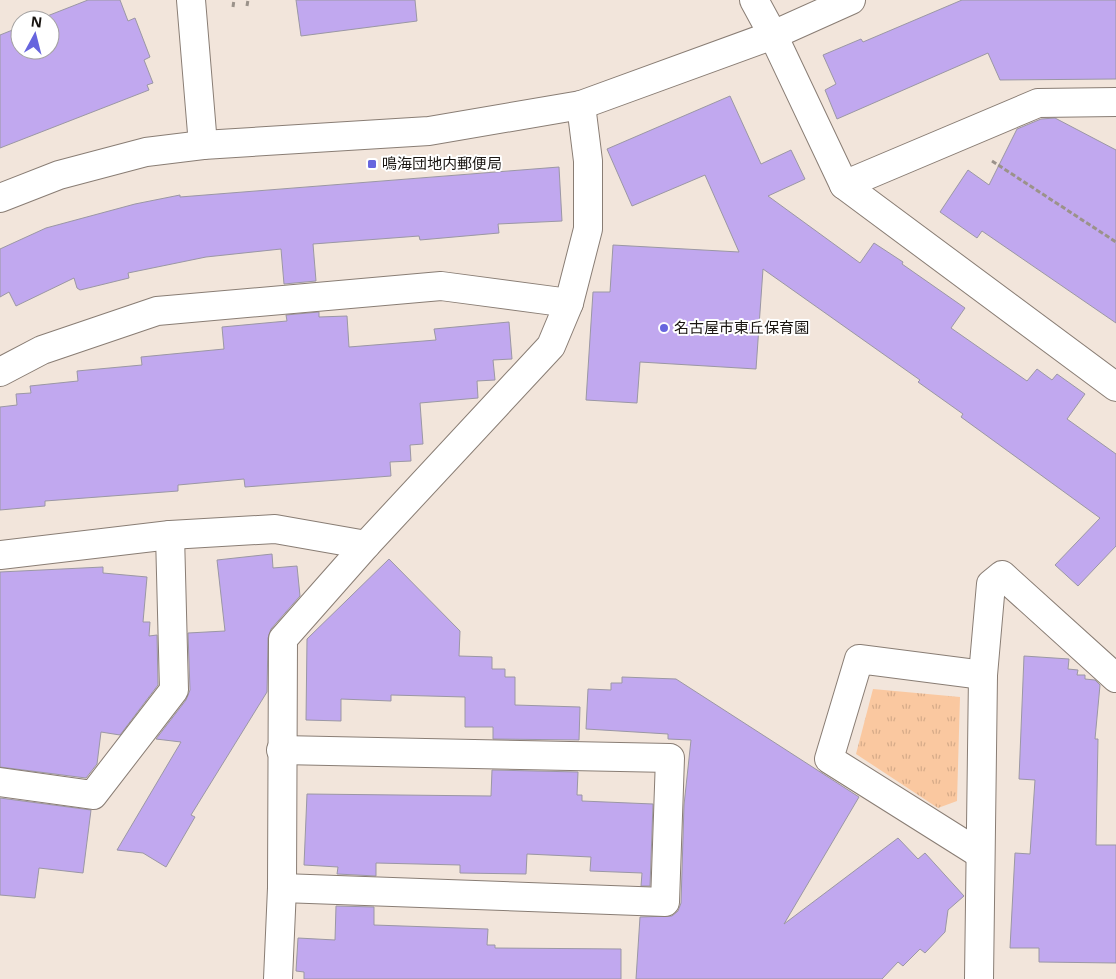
<svg xmlns="http://www.w3.org/2000/svg" width="1116" height="979" viewBox="0 0 1116 979" font-family="'Open Sans','Noto Sans JP',sans-serif">
<defs>
<pattern id="park-tufts" width="24" height="20" patternUnits="userSpaceOnUse" patternTransform="scale(1.25)"><rect width="24" height="20" fill="#fac8a0"/><path d="M3 7l-1-3M5 7V3M7 7l1-3M15 17l-1-3M17 17v-4M19 17l1-3" fill="none" stroke="#d6ab89"/></pattern>
</defs>
<rect width="100%" height="100%" fill="#f2e5db"/>
<path fill="url(#park-tufts)" d="M 873,689 L 960,697 L 957,801 L 938,808 L 856,754 Z"/>
<g fill="#c1a8ef" stroke="#9b97a4">
<path d="M 88,0 L 120,0 L 128,21 L 135,18 L 150,57 L 144,60 L 153,83 L 147,85 L 149,90 L 0,148 L 0,35 L 20,27 L 20,50 L 50,50 L 50,20 L 37,20 Z"/>
<path d="M 296,0 L 415,0 L 417,21 L 301,36 Z"/>
<path d="M 962,0 L 1116,0 L 1116,79 L 1000,80 L 988,53 L 837,119 L 825,90 L 836,84 L 823,55 L 861,39 L 863,42 Z"/>
<path d="M 730,96 L 761,164 L 791,150 L 805,179 L 768,196 L 860,263 L 874,243 L 903,262 L 902,264 L 965,308 L 951,328 L 1027,381 L 1037,369 L 1052,380 L 1057,374 L 1085,394 L 1067,419 L 1116,454 L 1116,546 L 1078,586 L 1055,565 L 1100,518 L 961,417 L 963,414 L 918,382 L 920,380 L 763,269 L 756,369 L 640,362 L 637,403 L 586,400 L 593,292 L 610,292 L 613,245 L 739,252 L 705,175 L 632,206 L 607,149 Z"/>
<path d="M 1055,118 L 1116,150 L 1116,323 L 982,231 L 977,238 L 940,212 L 968,170 L 989,185 L 1017,129 L 1041,119 Z"/>
<path d="M 559,167 L 562,221 L 498,224 L 499,233 L 420,240 L 419,236 L 313,244 L 316,281 L 284,284 L 281,249 L 206,257 L 128,273 L 129,278 L 80,290 L 77,288 L 74,278 L 16,306 L 9,292 L 0,297 L 0,249 L 46,228 L 135,204 L 180,195 L 180,197 Z"/>
<path d="M 319,312 L 319,317 L 347,316 L 349,347 L 436,340 L 434,329 L 509,322 L 512,359 L 493,360 L 495,380 L 477,381 L 478,398 L 420,403 L 423,444 L 410,445 L 411,461 L 390,462 L 391,476 L 245,487 L 244,479 L 178,485 L 178,491 L 45,501 L 45,506 L 0,510 L 0,407 L 17,405 L 16,394 L 31,393 L 30,386 L 78,381 L 77,371 L 142,365 L 141,357 L 224,349 L 222,327 L 287,321 L 286,315 Z"/>
<path d="M 272,554 L 273,568 L 297,566 L 300,596 L 271,629 L 268,638 L 267,692 L 191,815 L 195,817 L 166,867 L 143,853 L 117,850 L 181,742 L 156,739 L 186,700 L 190,690 L 188,633 L 225,631 L 217,560 Z"/>
<path d="M 389,559 L 460,631 L 459,656 L 492,657 L 492,669 L 505,669 L 505,677 L 515,677 L 515,705 L 580,707 L 579,740 L 493,739 L 493,727 L 465,727 L 465,697 L 391,695 L 391,701 L 341,699 L 341,721 L 306,720 L 307,639 Z"/>
<path d="M 103,567 L 103,573 L 147,577 L 143,622 L 150,622 L 149,636 L 157,635 L 158,685 L 120,735 L 101,732 L 97,764 L 86,778 L 0,767 L 0,572 Z"/>
<path d="M 1024,656 L 1069,659 L 1068,669 L 1078,670 L 1077,675 L 1085,675 L 1085,679 L 1095,680 L 1100,685 L 1095,739 L 1098,739 L 1096,845 L 1116,845 L 1116,963 L 1039,962 L 1039,948 L 1010,948 L 1015,853 L 1030,854 L 1035,780 L 1019,779 Z"/>
<path d="M 622,677 L 676,679 L 859,797 L 784,924 L 898,838 L 918,859 L 925,853 L 964,896 L 948,910 L 945,932 L 925,953 L 920,949 L 903,966 L 898,962 L 882,979 L 636,979 L 640,917 L 672,916 L 678,911 L 681,903 L 684,805 L 691,740 L 668,739 L 668,734 L 586,729 L 588,689 L 611,690 L 611,683 L 622,683 Z"/>
<path d="M 492,770 L 578,772 L 577,795 L 582,795 L 582,801 L 653,804 L 650,886 L 641,886 L 642,873 L 590,871 L 591,857 L 527,854 L 526,874 L 460,873 L 460,865 L 376,863 L 376,876 L 337,874 L 338,867 L 304,865 L 307,794 L 491,796 Z"/>
<path d="M 0,798 L 91,810 L 83,873 L 39,868 L 35,898 L 0,895 Z"/>
<path d="M 336,906 L 374,907 L 374,925 L 488,929 L 487,945 L 495,945 L 495,948 L 621,949 L 621,979 L 304,979 L 304,972 L 296,971 L 298,938 L 335,940 Z"/>
</g>
<g fill="none" stroke-linecap="round" stroke-linejoin="round">
<defs>
<g id="minor">
<path d="M 191,0 L 203,145"/>
<path d="M 754,0 L 773,35 L 844,185 L 1116,387"/>
<path d="M 844,185 L 1038,103 L 1116,102"/>
<path d="M 0,198 L 59,175 L 146,152 L 203,145 L 429,131 L 581,105 L 773,35 L 851,0"/>
<path d="M 0,372 L 42,350 L 157,311 L 441,286 L 569,303"/>
<path d="M 0,555 L 170,535 L 275,529 L 366,545"/>
<path d="M 281,750 L 670,758 L 665,902 L 282,888"/>
<path d="M 0,782 L 93,795 L 174,690 L 170,535"/>
<path d="M 980,854 L 829,759 L 859,659 L 983,675"/>
<path d="M 278,979 L 282,888 L 283,639 L 366,545 L 551,346 L 569,303 L 588,229 L 588,161 L 581,105"/>
<path d="M 979,979 L 983,675 L 991,584 L 1002,575 L 1116,678"/>
</g>
</defs>
<use href="#minor" stroke="#897d74" stroke-width="30"/>
<g stroke="#9b928a" stroke-width="3" stroke-dasharray="5 2.5" stroke-linecap="butt">
<path d="M 247,6 L 248,0"/>
<path d="M 233,7 L 234,0"/>
<path d="M 992,161 L 1116,242"/>
</g>
<use href="#minor" stroke="#fff" stroke-width="28"/>
</g>
<g fill="#6765de" stroke="#fff" stroke-width="2">
<rect x="367" y="159" width="10" height="10" rx="2.5"/>
<circle cx="664" cy="328" r="5"/>
</g>
<g text-anchor="middle" stroke-width="4" stroke-linejoin="round" paint-order="stroke">
<g font-size="15" fill="#191511" stroke="#fff" text-anchor="start">
<text x="382" y="169">鳴海団地内郵便局</text>
<text x="674" y="333">名古屋市東丘保育園</text>
</g>
</g>
<g transform="translate(35 35) rotate(7)"><circle r="24" fill="#ffffff" stroke="#a3a1a0"/>
<path d="M0-4L9 19L0 12L-9 19Z" fill="#6765de"/>
<text y="-8" font-size="14" font-weight="bold" text-anchor="middle" fill="#191511">N</text>
</g>
</svg>
